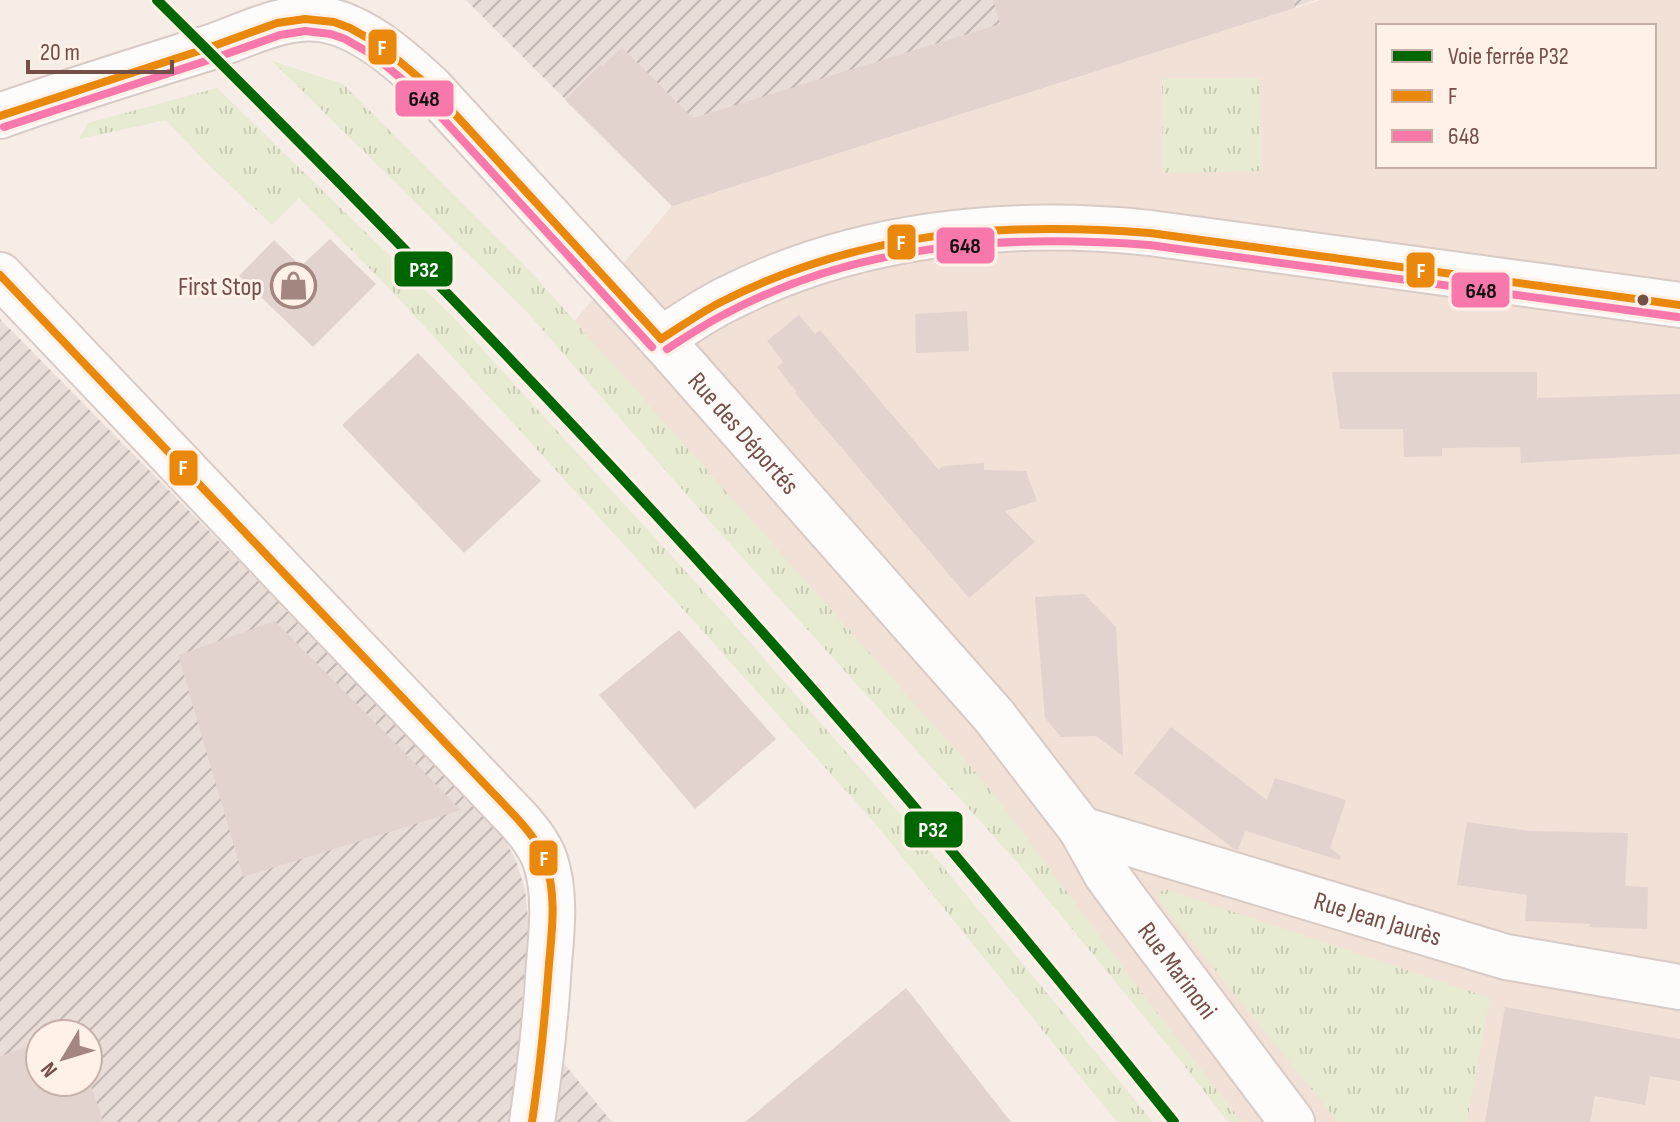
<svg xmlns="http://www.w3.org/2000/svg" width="1680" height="1122" viewBox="0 0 1680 1122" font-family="'Sofia Sans Condensed',sans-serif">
<defs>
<pattern id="industrial-furrows" width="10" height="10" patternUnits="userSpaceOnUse" patternTransform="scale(2)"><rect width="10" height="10" fill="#e9ddd8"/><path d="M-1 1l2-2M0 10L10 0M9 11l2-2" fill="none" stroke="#c1b5b1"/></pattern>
<pattern id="grass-tufts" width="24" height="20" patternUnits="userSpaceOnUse" patternTransform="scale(2)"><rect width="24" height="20" fill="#e6ebd1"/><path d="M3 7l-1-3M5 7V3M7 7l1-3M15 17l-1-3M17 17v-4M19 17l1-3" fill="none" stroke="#c9cbb5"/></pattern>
</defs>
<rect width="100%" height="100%" fill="#f7ede7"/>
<path fill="#f2e1d7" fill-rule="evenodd" d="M 1320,0 L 1680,0 L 1680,1122 L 1242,1122 L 1031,852 L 567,330 L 672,206 ZM 1378,26 L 1654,26 L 1654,166 L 1378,166 Z"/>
<g fill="url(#industrial-furrows)" fill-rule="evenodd">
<path d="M 466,0 L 1316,0 L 672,206 Z"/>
<path d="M 0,319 L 482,808 L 502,834 L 516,861 L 525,889 L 529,928 L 521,1011 L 612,1122 L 0,1122 ZM 40,1034 L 88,1034 L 88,1082 L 40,1082 Z"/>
</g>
<g fill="url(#grass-tufts)">
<path d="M 272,61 L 343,84 L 531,272 L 988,786 L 1161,1018 L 1242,1122 L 1228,1122 L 1183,1064 L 1017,862 L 722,535 L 526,311 Z"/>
<path d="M 1260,78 L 1262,171 L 1163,173 L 1162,79 Z"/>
<path d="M 217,88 L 453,317 L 731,621 L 888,800 L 1153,1122 L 1117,1122 L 873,821 L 691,618 L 392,291 L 299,198 L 272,225 L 204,160 L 166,120 L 79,139 L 88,123 Z"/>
<path d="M 1165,889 L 1490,998 L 1467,1122 L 1338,1122 L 1159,901 L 1159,893 Z"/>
</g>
<g fill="#e3d3cf">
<path d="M 993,0 L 1294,0 L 1295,8 L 672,206 L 565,100 L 601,64 L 603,66 L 622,47 L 693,118 L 1000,24 Z"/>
<path d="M 330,239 L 376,284 L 313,347 L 239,276 L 274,240 L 301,266 Z"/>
<path d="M 967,311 L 969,351 L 916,353 L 915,314 Z"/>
<path d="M 799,315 L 815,334 L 820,330 L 939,470 L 943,466 L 984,463 L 984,470 L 1026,471 L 1037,501 L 1005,511 L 1035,542 L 969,598 L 795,393 L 797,392 L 777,367 L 783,362 L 767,341 Z"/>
<path d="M 418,353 L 541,481 L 464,553 L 342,425 Z"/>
<path d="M 1332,372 L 1537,372 L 1537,398 L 1680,394 L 1680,454 L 1521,463 L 1520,447 L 1442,448 L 1442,456 L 1404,457 L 1403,429 L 1340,429 Z"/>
<path d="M 1084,594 L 1116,627 L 1123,756 L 1096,736 L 1061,737 L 1045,718 L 1035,597 Z"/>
<path d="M 275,621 L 461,810 L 243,877 L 178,655 Z"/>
<path d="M 679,630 L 776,739 L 695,809 L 599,695 Z"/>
<path d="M 1171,727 L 1267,800 L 1275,778 L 1346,800 L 1330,848 L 1341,856 L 1339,860 L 1245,831 L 1238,850 L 1234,849 L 1134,773 Z"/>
<path d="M 1467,822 L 1529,831 L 1628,833 L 1625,886 L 1648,887 L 1647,929 L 1589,927 L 1590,924 L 1525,921 L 1527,895 L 1457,885 Z"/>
<path d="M 906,988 L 1011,1122 L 745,1122 Z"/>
<path d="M 1505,1007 L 1680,1039 L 1680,1081 L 1650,1076 L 1645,1105 L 1595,1096 L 1590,1122 L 1485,1122 Z"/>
<path d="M 40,1043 L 40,1082 L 88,1082 L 88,1076 L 103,1122 L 0,1122 L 0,1056 Z"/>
</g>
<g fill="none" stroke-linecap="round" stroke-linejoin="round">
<defs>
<g id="minor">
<path id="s1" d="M 0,116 C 69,91 138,70 208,48 C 244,36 281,15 319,19 C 360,23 402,61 431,88 L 661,339 L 994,716 L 1081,829 L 1106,874 L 1128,904 L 1292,1122"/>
<path d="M 0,275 L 509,810 C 523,824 538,841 545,860 C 556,892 552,930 549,963 C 546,1017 540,1069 532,1122"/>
<path d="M 661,339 C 684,325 705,309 729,298 C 857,233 1008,218 1150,233 L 1680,305"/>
<path id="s2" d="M 1081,829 L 1506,957 L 1680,987"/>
</g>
</defs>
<use href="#minor" stroke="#d8cac5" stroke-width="48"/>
<use href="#minor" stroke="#fefcfb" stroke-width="44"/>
<defs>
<g id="bus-1">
<path d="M 0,116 L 208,48 L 277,23 L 305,19 L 334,22 L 350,28 L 380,45 L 431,88 L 661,339"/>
<path d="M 0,275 L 514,815 C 527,829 539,843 545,861 C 557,894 552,930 549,964 C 545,1017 540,1069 532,1122"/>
<path d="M 661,339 C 682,326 701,312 723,301 C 860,232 1000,221 1150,233 L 1680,305"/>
</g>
<g id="bus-2">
<path d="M 4,127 L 212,59 L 280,35 L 305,31 L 331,34 L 345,39 L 373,55 L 422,96 L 652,347"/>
<path d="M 667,349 C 686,337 705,324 725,314 C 857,244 1002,234 1149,245 L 1678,317"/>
</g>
</defs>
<use href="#bus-1" stroke="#fff1e7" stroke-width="14"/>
<use href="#bus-2" stroke="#fff1e7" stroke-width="14"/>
<use href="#bus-1" stroke="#ea880b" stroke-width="8"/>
<use href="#bus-2" stroke="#f878ac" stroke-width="8"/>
<defs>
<path id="rail-1" d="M 157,0 C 359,200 558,404 747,615 C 895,780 1036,950 1174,1122"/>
</defs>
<use href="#rail-1" stroke="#fff1e7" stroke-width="16"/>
<use href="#rail-1" stroke="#060" stroke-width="10"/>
</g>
<defs>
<symbol id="shop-ring" viewBox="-11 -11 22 22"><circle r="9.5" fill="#fff1e7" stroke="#a2867f" stroke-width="1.5"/><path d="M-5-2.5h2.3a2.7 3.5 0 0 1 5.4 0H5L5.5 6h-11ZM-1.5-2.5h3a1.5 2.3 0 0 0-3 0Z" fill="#a2867f"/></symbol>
</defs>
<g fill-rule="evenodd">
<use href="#shop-ring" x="268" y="260" width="51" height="51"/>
</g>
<circle fill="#744e47" stroke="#fff1e7" stroke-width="3" cx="1643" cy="300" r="7"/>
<g text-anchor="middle" stroke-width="6" stroke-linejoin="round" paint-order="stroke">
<g font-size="26" fill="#744e47" stroke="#fff1e7" text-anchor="end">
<text x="262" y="295">First Stop</text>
</g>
<g font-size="26" fill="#744e47" stroke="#fff1e7">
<text dy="9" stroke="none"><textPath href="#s1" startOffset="934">Rue des Déportés</textPath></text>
<text dy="9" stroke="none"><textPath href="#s2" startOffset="310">Rue Jean Jaurès</textPath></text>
<text dy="9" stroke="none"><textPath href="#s1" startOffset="1626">Rue Marinoni</textPath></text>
</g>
</g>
<g stroke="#fff1e7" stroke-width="3">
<rect x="367" y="28" width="31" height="38" rx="8" fill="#ea880b"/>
<rect x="394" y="79" width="61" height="39" rx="8" fill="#f878ac"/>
<rect x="886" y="223" width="31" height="38" rx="8" fill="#ea880b"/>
<rect x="935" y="226" width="61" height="39" rx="8" fill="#f878ac"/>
<rect x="393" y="250" width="61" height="38" rx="8" fill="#060"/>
<rect x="1405" y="251" width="31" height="38" rx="8" fill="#ea880b"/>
<rect x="1450" y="271" width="61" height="38" rx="8" fill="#f878ac"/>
<rect x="168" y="449" width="31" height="38" rx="8" fill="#ea880b"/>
<rect x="903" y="810" width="61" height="39" rx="8" fill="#060"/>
<rect x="528" y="839" width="31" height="38" rx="8" fill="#ea880b"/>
</g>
<g font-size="22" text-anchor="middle" font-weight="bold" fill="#fff">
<text x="382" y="55">F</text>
<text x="901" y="250">F</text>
<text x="424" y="277">P32</text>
<text x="1421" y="278">F</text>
<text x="183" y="475">F</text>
<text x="933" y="837">P32</text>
<text x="544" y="866">F</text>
</g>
<g font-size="22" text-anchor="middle" font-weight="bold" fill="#111">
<text x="424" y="106">648</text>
<text x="965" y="253">648</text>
<text x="1481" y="298">648</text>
</g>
<rect x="1376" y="24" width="280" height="144" fill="#fff1e7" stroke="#c7b0a7" stroke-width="2"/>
<rect x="1392" y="50" width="40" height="12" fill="#006600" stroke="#c7b0a7" stroke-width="2"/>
<text x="1448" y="64" font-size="24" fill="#744e47">Voie ferrée P32</text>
<rect x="1392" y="90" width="40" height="12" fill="#ea880b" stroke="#c7b0a7" stroke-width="2"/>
<text x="1448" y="104" font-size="24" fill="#744e47">F</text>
<rect x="1392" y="130" width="40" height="12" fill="#f878ac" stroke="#c7b0a7" stroke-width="2"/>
<text x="1448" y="144" font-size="24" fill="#744e47">648</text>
<g transform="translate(64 1058) rotate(232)"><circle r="38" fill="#fff1e7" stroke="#c7b0a7" stroke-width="2"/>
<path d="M0-6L14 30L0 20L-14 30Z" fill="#a2867f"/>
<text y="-12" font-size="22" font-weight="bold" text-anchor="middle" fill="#744e47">N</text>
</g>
<path d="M28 60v12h144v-12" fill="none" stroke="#744e47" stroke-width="4"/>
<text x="40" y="60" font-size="24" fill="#744e47" stroke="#fff1e7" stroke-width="6" paint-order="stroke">20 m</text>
</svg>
